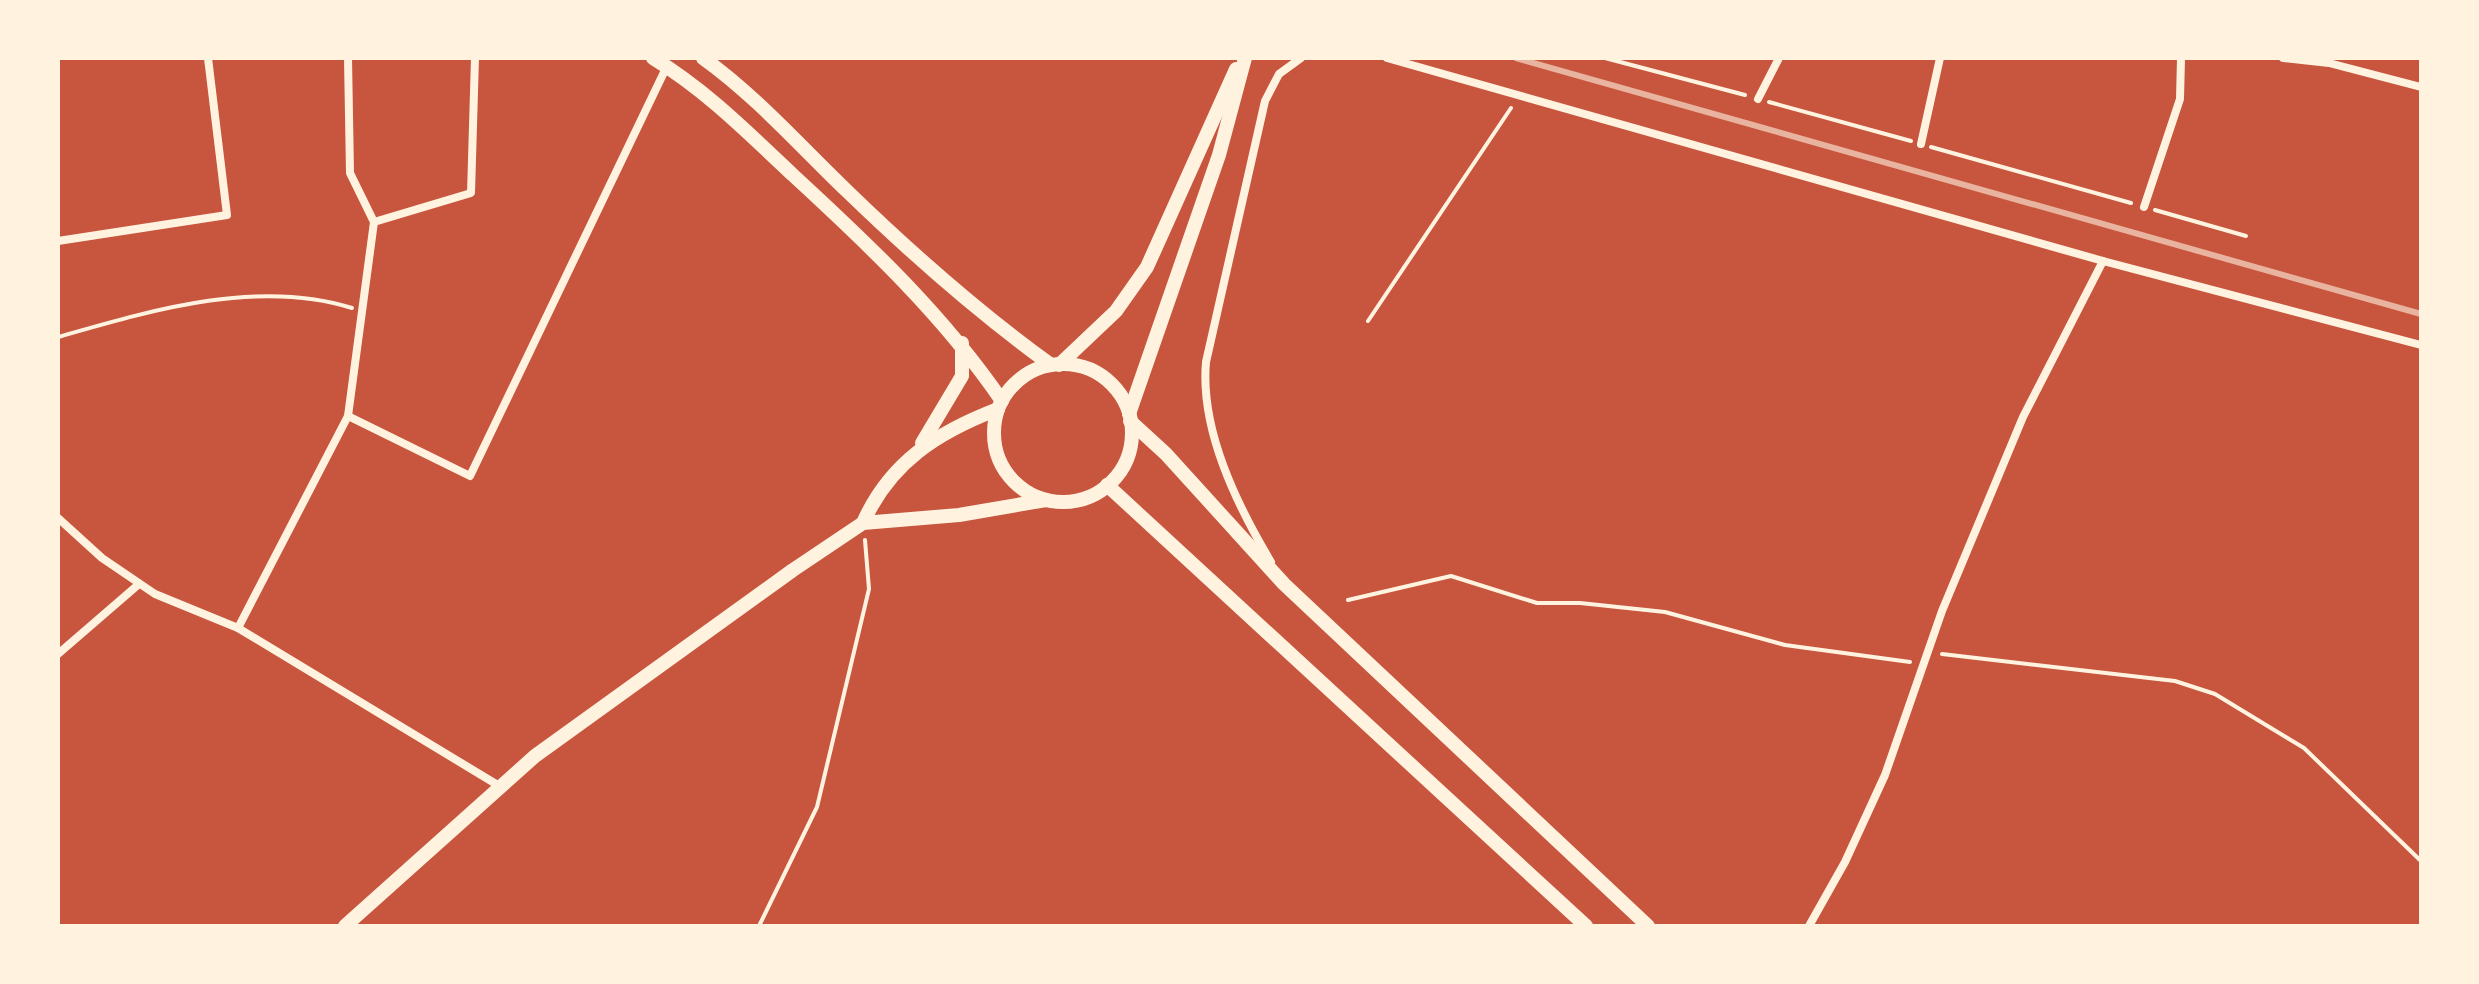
<svg xmlns="http://www.w3.org/2000/svg" width="2479" height="984" viewBox="0 0 2479 984" font-family="Manrope,sans-serif">
<rect width="100%" height="100%" fill="#c8553d"/>
<g fill="none" stroke-linecap="round" stroke-linejoin="round">
<g stroke="#fff3e0" stroke-width="4">
<path d="M 1605,58 L 1745,95"/>
<path d="M 1769,102 L 1911,141"/>
<path d="M 1931,147 L 2131,203"/>
<path d="M 2155,210 L 2246,236"/>
<path d="M 1368,321 L 1511,108"/>
<path d="M 58,337 C 149,311 258,278 352,308"/>
<path d="M 1348,600 L 1451,576 L 1537,603 L 1580,603 L 1665,612 L 1785,645 L 1910,662"/>
<path d="M 1942,654 L 2175,681 L 2215,694 L 2304,748 L 2421,861"/>
<path d="M 759,926 L 817,807 L 869,589 L 865,540"/>
</g>
<g stroke="#fff3e0" stroke-width="8">
<path d="M 1387,58 L 2103,261 L 2421,345"/>
<path d="M 2283,58 L 2329,63 L 2421,87"/>
<path d="M 1758,99 L 1779,58"/>
<path d="M 1921,144 L 1940,58"/>
<path d="M 2144,207 L 2180,99 L 2181,58"/>
<path d="M 374,222 L 471,193 L 475,58"/>
<path d="M 58,241 L 227,215 L 208,58"/>
<path d="M 348,416 L 470,476 L 667,66"/>
<path d="M 58,518 L 102,558 L 155,594 L 238,628 L 501,787"/>
<path d="M 1271,562 C 1237,505 1200,430 1206,362 L 1265,101 L 1279,74 L 1301,58"/>
<path d="M 238,628 L 348,416 L 374,222 L 350,173 L 348,58"/>
<path d="M 58,654 L 139,584"/>
<path d="M 1809,926 L 1845,862 L 1885,775 L 1942,611 L 2023,417 L 2103,261"/>
</g>
<g stroke="#fff3e0" stroke-width="14">
<path d="M 653,58 C 707,91 748,133 794,176 C 870,246 944,316 1002,401"/>
<path d="M 703,58 C 756,96 800,146 847,191 C 911,253 979,313 1051,365"/>
<circle cx="1063" cy="433" r="69"/>
<path d="M 1059,365 L 1116,311 L 1147,267 L 1236,69"/>
<path d="M 1129,414 L 1219,155 L 1245,58"/>
<path d="M 1130,421 L 1166,454 L 1284,584 L 1648,926"/>
<path d="M 922,443 L 962,376 L 962,343"/>
<path d="M 1107,485 L 1586,926"/>
<path d="M 863,523 C 890,462 938,432 998,409"/>
<path d="M 345,926 L 535,756 L 793,570 L 863,523 L 959,515 L 1046,500"/>
</g>
<path stroke="#e9b49f" stroke-width="6" d="M 1516,58 L 2421,314"/>
</g>
<rect width="2479" height="984" fill="none" stroke="#fff3e0" stroke-width="120"/>
</svg>
